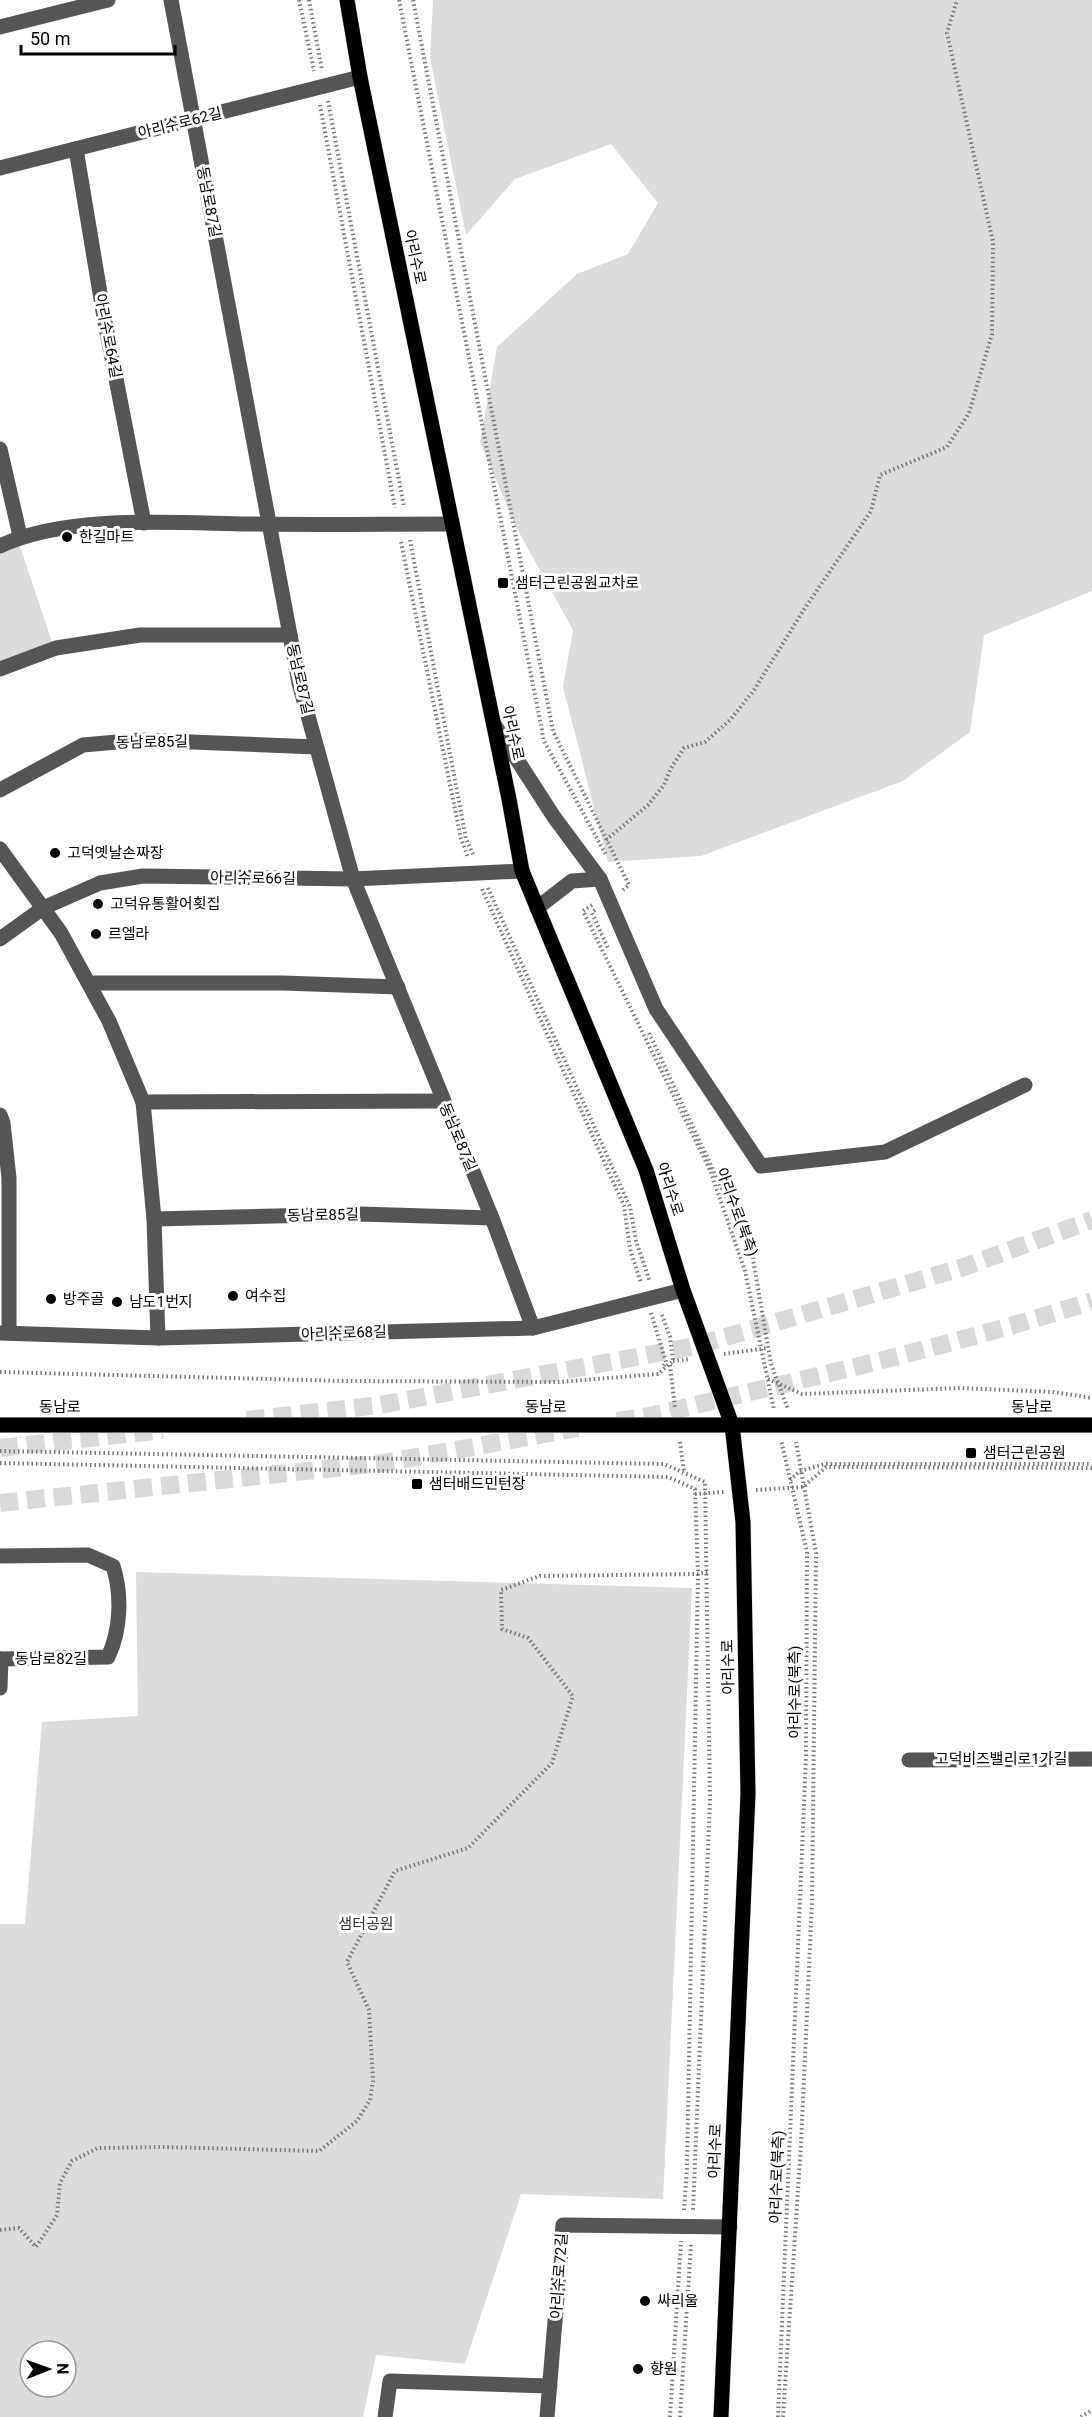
<svg xmlns="http://www.w3.org/2000/svg" width="1092" height="2417" viewBox="0 0 1092 2417" font-family="Roboto,'Noto Sans KR',sans-serif">
<rect width="100%" height="100%" fill="#fff"/>
<g fill="#dcdcdc" fill-rule="evenodd">
<path d="M 433,0 L 1092,0 L 1092,591 L 984,635 L 970,732 L 903,781 L 701,856 L 608,862 L 563,687 L 573,630 L 516,527 L 480,442 L 497,347 L 577,274 L 628,254 L 658,203 L 611,144 L 515,179 L 466,235 L 430,58 Z"/>
<path d="M 18,541 L 53,645 L 0,664 L 0,548 Z"/>
<path d="M 136,1572 L 692,1588 L 663,2199 L 521,2194 L 465,2364 L 376,2355 L 363,2417 L 0,2417 L 0,1924 L 25,1924 L 42,1722 L 138,1716 ZM 30,2351 L 66,2351 L 66,2387 L 30,2387 Z"/>
</g>
<g fill="none" stroke-linecap="round" stroke-linejoin="round">
<g stroke="#d9d9d9" stroke-width="18" stroke-dasharray="18 9" stroke-linecap="butt">
<path d="M 247,1420 L 380,1405 L 695,1346 L 961,1268 L 1092,1220"/>
<path d="M 617,1421 L 650,1416 C 798,1380 947,1348 1092,1301"/>
<path d="M 0,1448 L 163,1430"/>
<path d="M 0,1503 L 383,1463 L 578,1428"/>
</g>
<defs>
<g id="major">
<path d="M 347,0 L 360,77 L 509,799 L 522,871 L 646,1170 L 683,1290 L 732,1425 L 743,1522 L 748,1794 L 721,2417"/>
<path d="M 0,1425 L 1092,1425"/>
</g>
</defs>
<use href="#major" stroke="#dbdbdb" stroke-width="16"/>
<g stroke="#777" stroke-width="4" stroke-dasharray="1.5 3" stroke-linecap="butt">
<path d="M 299,0 L 314,71"/>
<path d="M 309,0 L 322,70"/>
<path d="M 399,0 L 544,741 L 606,855"/>
<path d="M 413,0 L 553,731 L 629,885 L 623,890"/>
<path d="M 328,101 L 404,507"/>
<path d="M 320,105 L 395,508"/>
<path d="M 410,540 L 466,839 L 474,856"/>
<path d="M 401,542 L 461,839 L 468,857"/>
<path d="M 606,840 L 648,805 L 664,785 L 671,768 L 684,748 L 705,742 L 730,720 L 754,690 L 803,611 L 871,511 L 880,475 L 947,447 L 969,413 L 992,334 L 993,242 L 947,33 L 957,0"/>
<path d="M 488,888 L 630,1207 L 636,1241 L 650,1282"/>
<path d="M 482,889 L 624,1206 L 630,1249 L 641,1283"/>
<path d="M 592,905 L 583,911 L 710,1170 L 745,1271 L 774,1410"/>
<path d="M 595,910 L 592,913 L 608,948"/>
<path d="M 649,1033 L 752,1253 L 771,1364 L 788,1409"/>
<path d="M 651,1313 L 666,1362 L 662,1368"/>
<path d="M 724,1354 L 768,1348"/>
<path d="M 673,1361 L 690,1359"/>
<path d="M 670,1365 L 675,1408"/>
<path d="M 0,1372 L 345,1381 L 559,1382 L 658,1374 L 673,1361 L 670,1337 L 661,1312"/>
<path d="M 768,1379 L 802,1394 L 960,1388 L 1054,1392 L 1092,1398"/>
<path d="M 680,1442 L 684,1472"/>
<path d="M 0,1451 L 664,1464 L 705,1482 L 710,1801 L 693,2210"/>
<path d="M 0,1463 L 668,1477 L 695,1489 L 698,1574 L 687,2168 L 684,2210"/>
<path d="M 790,1480 L 800,1471 L 825,1464 L 1092,1464"/>
<path d="M 756,1490 L 803,1487 L 826,1467 L 1092,1468"/>
<path d="M 695,1494 L 724,1492"/>
<path d="M 0,2230 L 19,2228 L 36,2247 L 57,2215 L 60,2183 L 72,2161 L 98,2148 L 163,2147 L 319,2151 L 357,2121 L 370,2100 L 373,2081 L 369,2010 L 347,1962 L 395,1871 L 468,1848 L 552,1763 L 573,1696 L 528,1638 L 502,1629 L 501,1590 L 540,1576 L 698,1574 L 708,1572"/>
<path d="M 670,2417 L 681,2241"/>
<path d="M 680,2417 L 691,2244"/>
<path d="M 778,2417 L 806,1757 L 807,1552 L 781,1440"/>
<path d="M 783,2417 L 801,2145 L 812,1901 L 816,1553 L 796,1442"/>
<path d="M 1081,2417 L 1092,2410"/>
</g>
<g stroke="#555" stroke-width="15">
<path d="M 171,0 L 299,683 L 353,879 L 492,1218 L 533,1328"/>
<path d="M 0,27 L 108,0"/>
<path d="M 76,149 L 104,317 L 144,523"/>
<path d="M 0,168 L 360,77"/>
<path d="M 0,449 L 20,536"/>
<path d="M 0,546 C 67,514 175,523 249,524 C 316,525 384,524 451,524"/>
<path d="M 0,669 L 56,648 L 140,635 L 290,635"/>
<path d="M 494,724 L 554,817 L 600,879 L 656,1009 L 761,1166 L 885,1152 L 1025,1085"/>
<path d="M 0,790 L 83,745 L 140,740 L 316,747"/>
<path d="M 0,849 L 61,933 L 109,1021 L 143,1102 L 154,1219 L 158,1338"/>
<path d="M 537,908 L 572,881 L 600,879"/>
<path d="M 0,939 L 43,908 L 100,883 L 143,876 L 353,879 L 522,871"/>
<path d="M 89,983 L 283,983 L 398,987"/>
<path d="M 143,1102 L 442,1101"/>
<path d="M 0,1115 L 3,1123 L 9,1178 L 9,1333"/>
<path d="M 154,1219 L 360,1214 L 492,1218"/>
<path d="M 0,1333 L 158,1338 L 533,1328 L 683,1290"/>
<path d="M 0,1556 L 88,1555 L 113,1566 C 122,1594 121,1630 108,1657 L 0,1659"/>
<path d="M 0,1688 L 1,1659"/>
<path d="M 909,1760 L 1092,1759"/>
<path d="M 385,2417 L 390,2381 L 550,2386"/>
<path d="M 547,2417 L 563,2225 L 730,2227"/>
</g>
<use href="#major" stroke="#000" stroke-width="15"/>
</g>
<g fill="#000" stroke="#fff" stroke-width="2">
<circle cx="67" cy="537" r="6"/>
<rect x="497" y="577" width="12" height="12" rx="3"/>
<circle cx="55" cy="853" r="6"/>
<circle cx="98" cy="904" r="6"/>
<circle cx="96" cy="934" r="6"/>
<circle cx="233" cy="1296" r="6"/>
<circle cx="51" cy="1299" r="6"/>
<circle cx="117" cy="1302" r="6"/>
<rect x="965" y="1447" width="12" height="12" rx="3"/>
<rect x="411" y="1478" width="12" height="12" rx="3"/>
<circle cx="645" cy="2301" r="6"/>
<circle cx="638" cy="2369" r="6"/>
</g>
<g text-anchor="middle" stroke-width="6" stroke-linejoin="round" paint-order="stroke">
<g font-size="15" fill="#000" stroke="#fff">
<text transform="translate(180 123) rotate(-14)" y="5">아리수로62길</text>
<text transform="translate(209 202) rotate(79)" y="5">동남로87길</text>
<text transform="translate(415 257) rotate(78)" y="5">아리수로</text>
<text transform="translate(108 336) rotate(79)" y="5">아리수로64길</text>
<text transform="translate(300 679) rotate(77)" y="5">동남로87길</text>
<text transform="translate(513 733) rotate(78)" y="5">아리수로</text>
<text transform="translate(152 742) rotate(-1)" y="5">동남로85길</text>
<text transform="translate(253 878) rotate(1)" y="5">아리수로66길</text>
<text transform="translate(458 1137) rotate(67)" y="5">동남로87길</text>
<text transform="translate(670 1189) rotate(72)" y="5">아리수로</text>
<text transform="translate(737 1212) rotate(70)" y="5">아리수로(북측)</text>
<text transform="translate(323 1215) rotate(-1)" y="5">동남로85길</text>
<text transform="translate(344 1333) rotate(-2)" y="5">아리수로68길</text>
<text x="60" y="1412">동남로</text>
<text x="546" y="1412">동남로</text>
<text x="1032" y="1412">동남로</text>
<text x="51" y="1664">동남로82길</text>
<text transform="translate(728 1667) rotate(-91)" y="5">아리수로</text>
<text transform="translate(795 1692) rotate(-90)" y="5">아리수로(북측)</text>
<text x="1001" y="1764">고덕비즈밸리로1가길</text>
<text transform="translate(715 2151) rotate(-88)" y="5">아리수로</text>
<text transform="translate(777 2177) rotate(-88)" y="5">아리수로(북측)</text>
<text transform="translate(559 2276) rotate(-86)" y="5">아리수로72길</text>
</g>
<g font-size="15" fill="#000" stroke="#fff" text-anchor="start">
<text x="79" y="542">한길마트</text>
<text x="515" y="588">샘터근린공원교차로</text>
<text x="67" y="858">고덕옛날손짜장</text>
<text x="110" y="909">고덕유통활어횟집</text>
<text x="108" y="939">르엘라</text>
<text x="245" y="1301">여수집</text>
<text x="63" y="1304">방주골</text>
<text x="129" y="1307">남도1번지</text>
<text x="983" y="1458">샘터근린공원</text>
<text x="429" y="1489">샘터배드민턴장</text>
<text x="657" y="2306">싸리울</text>
<text x="650" y="2374">향원</text>
</g>
<g font-size="15" fill="#333" stroke="#fff">
<text x="366" y="1929">샘터공원</text>
</g>
</g>
<g transform="translate(48 2369) rotate(89)"><circle r="28" fill="#ffffff" stroke="#999999" stroke-width="1.5"/>
<path d="M0-4.5L10 22L0 15L-10 22Z" fill="#000000"/>
<text y="-9" font-size="16" font-weight="bold" text-anchor="middle" fill="#000000">N</text>
</g>
<path d="M21 45v9h154v-9" fill="none" stroke="#000000" stroke-width="3"/>
<text x="30" y="45" font-size="18" fill="#000000" stroke="#ffffff" stroke-width="4.5" paint-order="stroke">50 m</text>
</svg>
